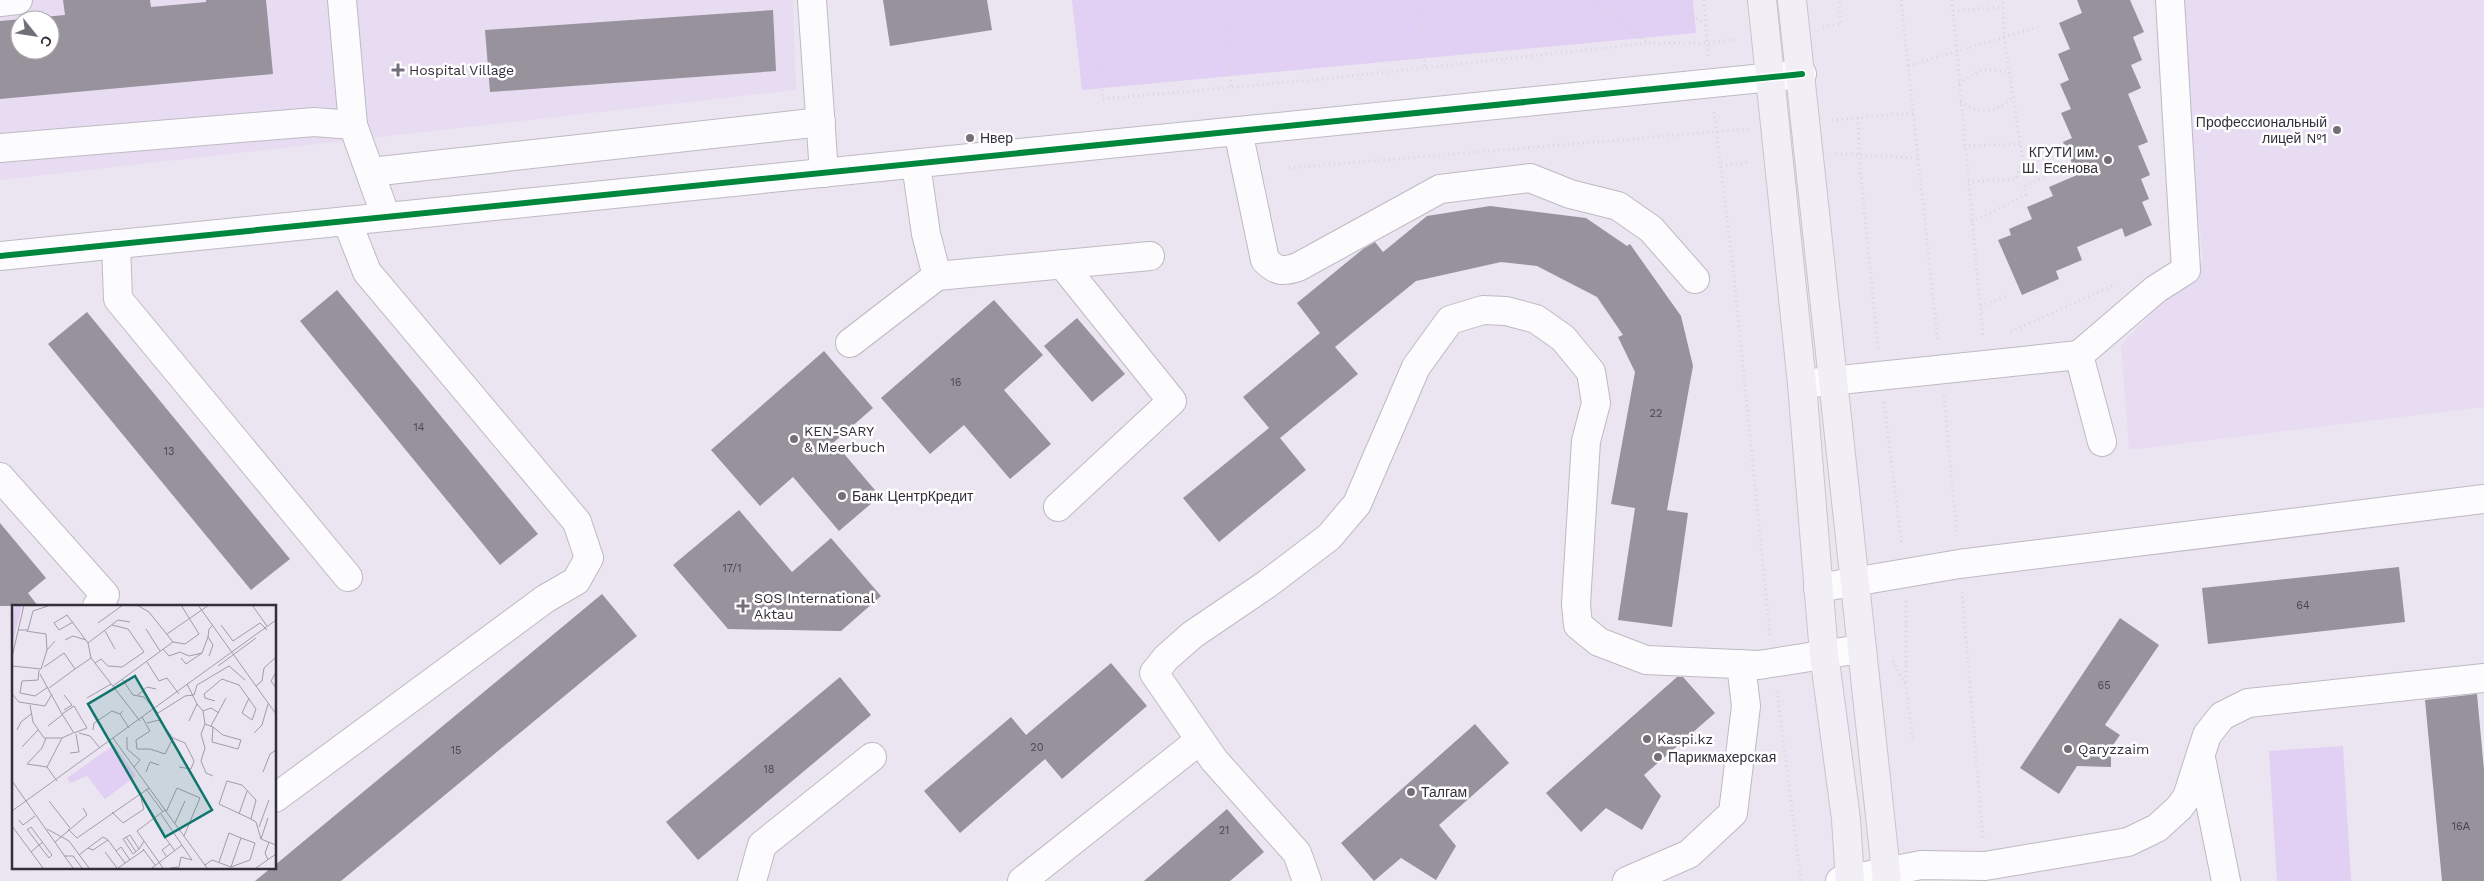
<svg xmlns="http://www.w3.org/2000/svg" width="2484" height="881" viewBox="0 0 2484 881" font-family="'Work Sans',sans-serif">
<rect width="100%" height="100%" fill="#ebe5f1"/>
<g fill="#e7dcf2" fill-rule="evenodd">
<path d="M 0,0 L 793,0 L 796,90 L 0,180 ZM 20,20 L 50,20 L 50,50 L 20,50 Z"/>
<path d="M 2176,0 L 2484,0 L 2484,407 L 2129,450 L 2121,345 L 2203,260 Z"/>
</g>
<g fill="#e1d0f3">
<path d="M 1072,0 L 1693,0 L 1696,33 L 1082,90 Z"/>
<path d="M 2343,746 L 2351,881 L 2277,881 L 2269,751 Z"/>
</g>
<g fill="#97929c" fill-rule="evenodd">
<path d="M 63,0 L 150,0 L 151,7 L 206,2 L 206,0 L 266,0 L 273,74 L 0,99 L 0,21 L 65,15 ZM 20,20 L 50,20 L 50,50 L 20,50 Z"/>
<path d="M 883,0 L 987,0 L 992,30 L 890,46 Z"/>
<path d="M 2077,0 L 2130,0 L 2144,32 L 2133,37 L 2142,60 L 2131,65 L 2141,88 L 2128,94 L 2148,142 L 2138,146 L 2150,175 L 2141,179 L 2149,199 L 2142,202 L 2152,225 L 2125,237 L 2122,228 L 2077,247 L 2082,260 L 2056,271 L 2059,279 L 2022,295 L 1998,240 L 2011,235 L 2009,229 L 2032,219 L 2027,207 L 2053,196 L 2049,187 L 2077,175 L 2063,142 L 2072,138 L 2061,113 L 2071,109 L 2060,84 L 2069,80 L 2058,54 L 2070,49 L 2059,23 L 2082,13 Z"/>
<path d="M 773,10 L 776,71 L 490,92 L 485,30 Z"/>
<path d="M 1490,206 L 1586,218 L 1627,246 L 1630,244 L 1681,316 L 1693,366 L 1667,510 L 1688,513 L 1672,627 L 1618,620 L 1635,508 L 1611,504 L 1635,372 L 1618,337 L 1623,335 L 1597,297 L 1537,266 L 1501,262 L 1416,281 L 1335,347 L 1358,374 L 1280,438 L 1306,470 L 1219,542 L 1183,498 L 1269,428 L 1243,397 L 1320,333 L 1297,303 L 1363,249 L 1375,242 L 1383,252 L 1427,216 Z"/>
<path d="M 337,290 L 538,534 L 500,565 L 300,321 Z"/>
<path d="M 994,300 L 1043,355 L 1004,390 L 1051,444 L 1010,479 L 964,425 L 930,454 L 881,398 Z"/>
<path d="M 87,312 L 290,559 L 251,590 L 48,344 Z"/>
<path d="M 1077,318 L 1125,374 L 1092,402 L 1044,346 Z"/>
<path d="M 824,351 L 873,408 L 834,442 L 880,496 L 839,531 L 793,477 L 760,506 L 711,450 Z"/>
<path d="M 739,510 L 792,572 L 831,538 L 881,596 L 841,631 L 728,629 L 673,565 Z"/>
<path d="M 0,523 L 46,578 L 28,593 L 38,606 L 0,606 Z"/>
<path d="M 2399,567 L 2405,622 L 2208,644 L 2202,588 Z"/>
<path d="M 602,594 L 637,636 L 341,881 L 255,881 L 272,867 L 275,867 L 275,865 Z"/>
<path d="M 2120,618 L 2159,645 L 2105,725 L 2120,735 L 2111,748 L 2111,767 L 2077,766 L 2059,794 L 2020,768 Z"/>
<path d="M 1111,663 L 1147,706 L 1062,779 L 1045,759 L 960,833 L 924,791 L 1011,717 L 1026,735 Z"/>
<path d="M 840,677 L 871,715 L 698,860 L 666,822 Z"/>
<path d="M 1677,677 L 1683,677 L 1715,713 L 1644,775 L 1661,796 L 1642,830 L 1606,808 L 1581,832 L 1546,793 Z"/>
<path d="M 2477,694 L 2484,770 L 2484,881 L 2442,881 L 2425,700 Z"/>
<path d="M 1475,724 L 1509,763 L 1439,825 L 1456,846 L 1436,880 L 1401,858 L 1374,881 L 1341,843 Z"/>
<path d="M 1227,809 L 1264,852 L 1230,881 L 1144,881 Z"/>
</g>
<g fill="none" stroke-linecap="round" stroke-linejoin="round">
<defs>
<g id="minor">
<path d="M 342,0 L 353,125 L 386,217"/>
<path d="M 812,0 L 824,173"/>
<path d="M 0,2 L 18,0"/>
<path d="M 1238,131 L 1265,260 C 1277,272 1283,272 1298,267 L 1440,189 L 1530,178 L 1570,194 L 1618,206 L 1651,229 L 1695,279"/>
<path d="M 0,148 L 314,122 L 353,125"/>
<path d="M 371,172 L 821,122"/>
<path d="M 116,244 L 118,299 L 348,577"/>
<path d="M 0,256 L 1802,74"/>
<path d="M 937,276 L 1150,256"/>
<path d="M 850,343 L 937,276 L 926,234 L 916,164"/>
<path d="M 2079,355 L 2156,289 L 2186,270 L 2170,0"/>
<path d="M 1802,384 L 2079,355 L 2102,442"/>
<path d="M 0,477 L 105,595 L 97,606"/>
<path d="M 1058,507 L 1172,401 L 1062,264"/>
<path d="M 1818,588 L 1959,564 L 2484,499"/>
<path d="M 2201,758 L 2226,881"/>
<path d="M 275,798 L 545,599 L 576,581 L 589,558 L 577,522 L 367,272 L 347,221"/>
<path d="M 752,881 L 762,845 L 872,757"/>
<path d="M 1022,881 L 1200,740"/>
<path d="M 1307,881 L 1297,853 L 1214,760 L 1154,673 L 1166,658 L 1192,635 L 1267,584 L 1329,537 L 1357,504 L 1416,367 L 1450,320 L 1483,310 L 1506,311 L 1536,319 L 1563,338 L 1591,372 L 1596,403 L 1586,441 L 1576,604 L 1578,625 L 1599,642 L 1646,660 L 1759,665 L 1860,649"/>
<path d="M 1627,881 L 1689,854 L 1733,813 L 1746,706 L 1741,664"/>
<path d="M 1840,881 L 1921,865 L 1985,866 L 2128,842 L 2157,828 L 2179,808 L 2187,797 L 2207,735 L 2222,716 L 2248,703 L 2484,678"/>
</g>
<g id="major">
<path d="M 1762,0 L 1802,384 L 1824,654 L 1846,819 L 1850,881"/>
<path d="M 1792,0 L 1887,881"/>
</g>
</defs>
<use href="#minor" stroke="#bebac3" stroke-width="30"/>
<use href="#major" stroke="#c7c4cb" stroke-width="30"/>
<g stroke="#d7d6da" stroke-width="3" stroke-dasharray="1 4" stroke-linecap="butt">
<path d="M 1090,0 L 1103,99 L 1332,78 L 1648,43"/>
<path d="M 1225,0 L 1231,87"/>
<path d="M 1420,0 L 1425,68"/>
<path d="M 1594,0 L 1648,43 L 1707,43 L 1738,39"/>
<path d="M 1673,0 L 1705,25"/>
<path d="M 1704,0 L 1708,56"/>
<path d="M 1901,0 L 1938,342"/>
<path d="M 1952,0 L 1983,336"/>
<path d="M 1953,11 L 2003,7"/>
<path d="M 1823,27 L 1841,24 L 1839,0"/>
<path d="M 1908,66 L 2038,27"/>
<path d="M 1959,84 C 1981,68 1983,67 2010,73"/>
<path d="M 1960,102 C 1984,114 1992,115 2013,97"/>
<path d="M 1714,112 L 1733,268 L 1770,635"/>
<path d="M 1858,118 L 1859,155 L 1878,349"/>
<path d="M 1832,120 L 1913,113"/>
<path d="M 1964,146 L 2021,144"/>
<path d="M 1836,154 L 1918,158"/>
<path d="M 1721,166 L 1750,162"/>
<path d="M 1289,168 L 1748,129"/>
<path d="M 1968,182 L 2016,179 L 2023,161"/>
<path d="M 1972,222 L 2026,195 L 2024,187 L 2043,177 L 2051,170 L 2046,159 L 2023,161 L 2004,37 L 2003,0"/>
<path d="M 1981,306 L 2008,295"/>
<path d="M 2011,332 L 2116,284"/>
<path d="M 1944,396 L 1957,536"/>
<path d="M 1884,402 L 1902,545"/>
<path d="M 1962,592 L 1983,838"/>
<path d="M 1906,601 L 1906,685"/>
<path d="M 1893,661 L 1906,686 L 1913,742"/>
<path d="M 1777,691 L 1801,881"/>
</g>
<use href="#minor" stroke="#fcfbfd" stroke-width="28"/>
<use href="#major" stroke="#f2eef5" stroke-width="28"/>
<defs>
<path id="cycleway" d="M 0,256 L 1802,74"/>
</defs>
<use href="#cycleway" stroke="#fff" stroke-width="9"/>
<use href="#cycleway" stroke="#00873e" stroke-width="6"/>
</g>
<g fill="#736f79" stroke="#fff" stroke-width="2">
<path d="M395.5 62.5h5v5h5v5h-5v5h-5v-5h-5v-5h5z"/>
<circle cx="2337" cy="130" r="5"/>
<circle cx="970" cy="138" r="5"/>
<circle cx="2108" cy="160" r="5"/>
<circle cx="794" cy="439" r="5"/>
<circle cx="842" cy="496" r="5"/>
<path d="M740.5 598.5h5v5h5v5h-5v5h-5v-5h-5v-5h5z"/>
<circle cx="1647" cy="739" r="5"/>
<circle cx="2068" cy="749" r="5"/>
<circle cx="1658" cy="757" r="5"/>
<circle cx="1411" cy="792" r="5"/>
</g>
<g text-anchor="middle" stroke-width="5" stroke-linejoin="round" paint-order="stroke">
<g font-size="11" fill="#4c4851">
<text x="956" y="386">16</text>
<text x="1656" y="417">22</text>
<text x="419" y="431">14</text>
<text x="169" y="455">13</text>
<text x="732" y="572">17/1</text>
<text x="2303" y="609">64</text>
<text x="2104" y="689">65</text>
<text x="1037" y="751">20</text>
<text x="456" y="754">15</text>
<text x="769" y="773">18</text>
<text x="2461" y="830">16А</text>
<text x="1224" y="834">21</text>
</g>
<g font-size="14" fill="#332f38" stroke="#fff" text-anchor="start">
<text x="409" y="75">Hospital Village</text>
<text x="2327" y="127" text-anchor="end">Профессиональный<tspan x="2327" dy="16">лицей №1</tspan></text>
<text x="980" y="143">Нвер</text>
<text x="2098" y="157" text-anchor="end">КГУТИ им.<tspan x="2098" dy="16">Ш. Есенова</tspan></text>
<text x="804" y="436">KEN-SARY<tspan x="804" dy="16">&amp; Meerbuch</tspan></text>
<text x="852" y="501">Банк ЦентрКредит</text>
<text x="754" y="603">SOS International<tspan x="754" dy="16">Aktau</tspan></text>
<text x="1657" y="744">Kaspi.kz</text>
<text x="2078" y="754">Qaryzzaim</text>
<text x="1668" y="762">Парикмахерская</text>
<text x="1421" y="797">Талгам</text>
</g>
</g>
<g transform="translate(12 605)">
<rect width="264" height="264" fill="#ebe5f1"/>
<path d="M 3,0 L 10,0 L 0,43 L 0,12 ZM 102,140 L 124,171 L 93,194 L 75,171 L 58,178 L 55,173 Z" fill="#e1d0f3"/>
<path fill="none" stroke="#a19ca7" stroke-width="1" d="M 125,0 L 137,7 L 161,37M 186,0 L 264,109M 240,0 L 255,21M 61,17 L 47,25 L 42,18 L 55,10 L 76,38M 118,17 L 106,15 L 76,38 L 79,53 L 128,116M 86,18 L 111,0M 209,20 L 221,36 L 248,18 L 255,25M 134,24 L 148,46M 6,25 L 16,25 L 21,6 L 39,0M 14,26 L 34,29 L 35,45M 93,26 L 103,44M 155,29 L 197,0M 53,35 L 61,31 L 74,35M 151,44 L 157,51 L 168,47 L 177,51 L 190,48M 197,51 L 201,40 L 196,32 L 197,24 L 201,20M 0,52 L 12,0M 169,53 L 174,59 L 190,48 L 196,32M 135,57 L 147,76 L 155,73 L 167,89M 83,58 L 89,54 L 96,61 L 110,62 L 132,47 L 116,24 L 100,20M 0,61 L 29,64 L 35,45 L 43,36M 206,61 L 244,33M 32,62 L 52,48 L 63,64 L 79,53M 27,65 L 26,75 L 10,76 L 8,88 L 23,91 L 36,82M 264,67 L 259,76 L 264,83M 28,69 L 50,109 L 62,101 L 75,123 L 62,128 L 50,109M 110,74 L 121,90 L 132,92 L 146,108 L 173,91 L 182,90M 175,79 L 185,99 L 177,116M 101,81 L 161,37 L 173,39 L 187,29 L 169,0M 244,81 L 250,76 L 252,63 L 264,52M 37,83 L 63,64M 0,89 L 7,97 L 33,101 L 40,89M 126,90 L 135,82 L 144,84M 182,90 L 185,80 L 217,61 L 233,75M 75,93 L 99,79M 203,96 L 193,93 L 192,89 L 210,74 L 227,80 L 244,104 L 240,115 L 230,108 L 237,93M 185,99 L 191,106 L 193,119 L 189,129 L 193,143 L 189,156 L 194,168 L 201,171M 18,100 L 21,117 L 32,133 L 50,133 L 61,128M 52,105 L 60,100 L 52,90M 111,106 L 108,109 L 117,123M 191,106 L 199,103 L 207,108M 130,112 L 138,126 L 124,135 L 125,144 L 138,144 L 153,149 L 161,133M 135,118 L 147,115 L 161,133 L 173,138 L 182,156 L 179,164 L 167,162M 193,119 L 201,122 L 211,130 L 229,135 L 226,144 L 200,137 L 201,122M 36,121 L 50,110M 199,121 L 214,93M 5,125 L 9,117 L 19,109M 81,125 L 82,118 L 100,106 L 108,109M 67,128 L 78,131 L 88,143M 242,128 L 250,120 L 256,99M 115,132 L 115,144 L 128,155 L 122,162M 34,133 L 30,143 L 15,159 L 35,162 L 45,176M 101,133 L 195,263M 10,142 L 26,125M 58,148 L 67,147 L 64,129M 35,162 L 50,133M 134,167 L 138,157 L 147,160M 251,167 L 258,149 L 264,145M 0,176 L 61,263M 134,184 L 151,207M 37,196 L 58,223M 0,206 L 264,15M 100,207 L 111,218 L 132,204 L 129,194M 154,207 L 165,183 L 188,193 L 172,231M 149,209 L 180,255 L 169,252 L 167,262 L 158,263M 227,209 L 235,186M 239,214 L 244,195 L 230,180 L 215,176 L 207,199 L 239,214 L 244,217 L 249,234 L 264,240M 7,215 L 11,220 L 23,211M 163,218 L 173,196M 0,221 L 31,263M 247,222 L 257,195M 15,224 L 27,240 L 19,247M 35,224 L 57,236 L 77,263M 56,224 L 65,233 L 137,183M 15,225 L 19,222 L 40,250 L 37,253 L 27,240 L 31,237M 152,231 L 163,246M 114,232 L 124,247M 249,234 L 256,213M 96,235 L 113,258M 43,237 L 75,210 L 71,203M 127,244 L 118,230 L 111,234 L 121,249 L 127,244 L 132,236M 131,244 L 143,260M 104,246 L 109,242 L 118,255M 93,247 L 105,263M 67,250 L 76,243 L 91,232 L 96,235 L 81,245 L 76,243M 52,251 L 61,251 L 70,263M 155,252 L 150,245 L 158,239M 256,255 L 253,248 L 257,237M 207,257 L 217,228 L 229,233M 193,260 L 200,255 L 219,262 L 238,255 L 243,238 L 229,233 L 219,262M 106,263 L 132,245M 140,263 L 170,240M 151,263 L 125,226 L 153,205M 244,263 L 264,249"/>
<path fill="#0f766e" fill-opacity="0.15" stroke="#0f766e" stroke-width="2.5" d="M 123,71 L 200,205 L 153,232 L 76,99 Z"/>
<rect width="264" height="264" fill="none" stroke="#332f38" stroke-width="2.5"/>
</g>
<g transform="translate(35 35) rotate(120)"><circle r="24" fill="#ffffff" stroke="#adacaf"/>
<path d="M0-4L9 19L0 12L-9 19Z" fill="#736f79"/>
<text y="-8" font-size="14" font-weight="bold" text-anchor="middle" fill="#332f38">С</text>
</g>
</svg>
